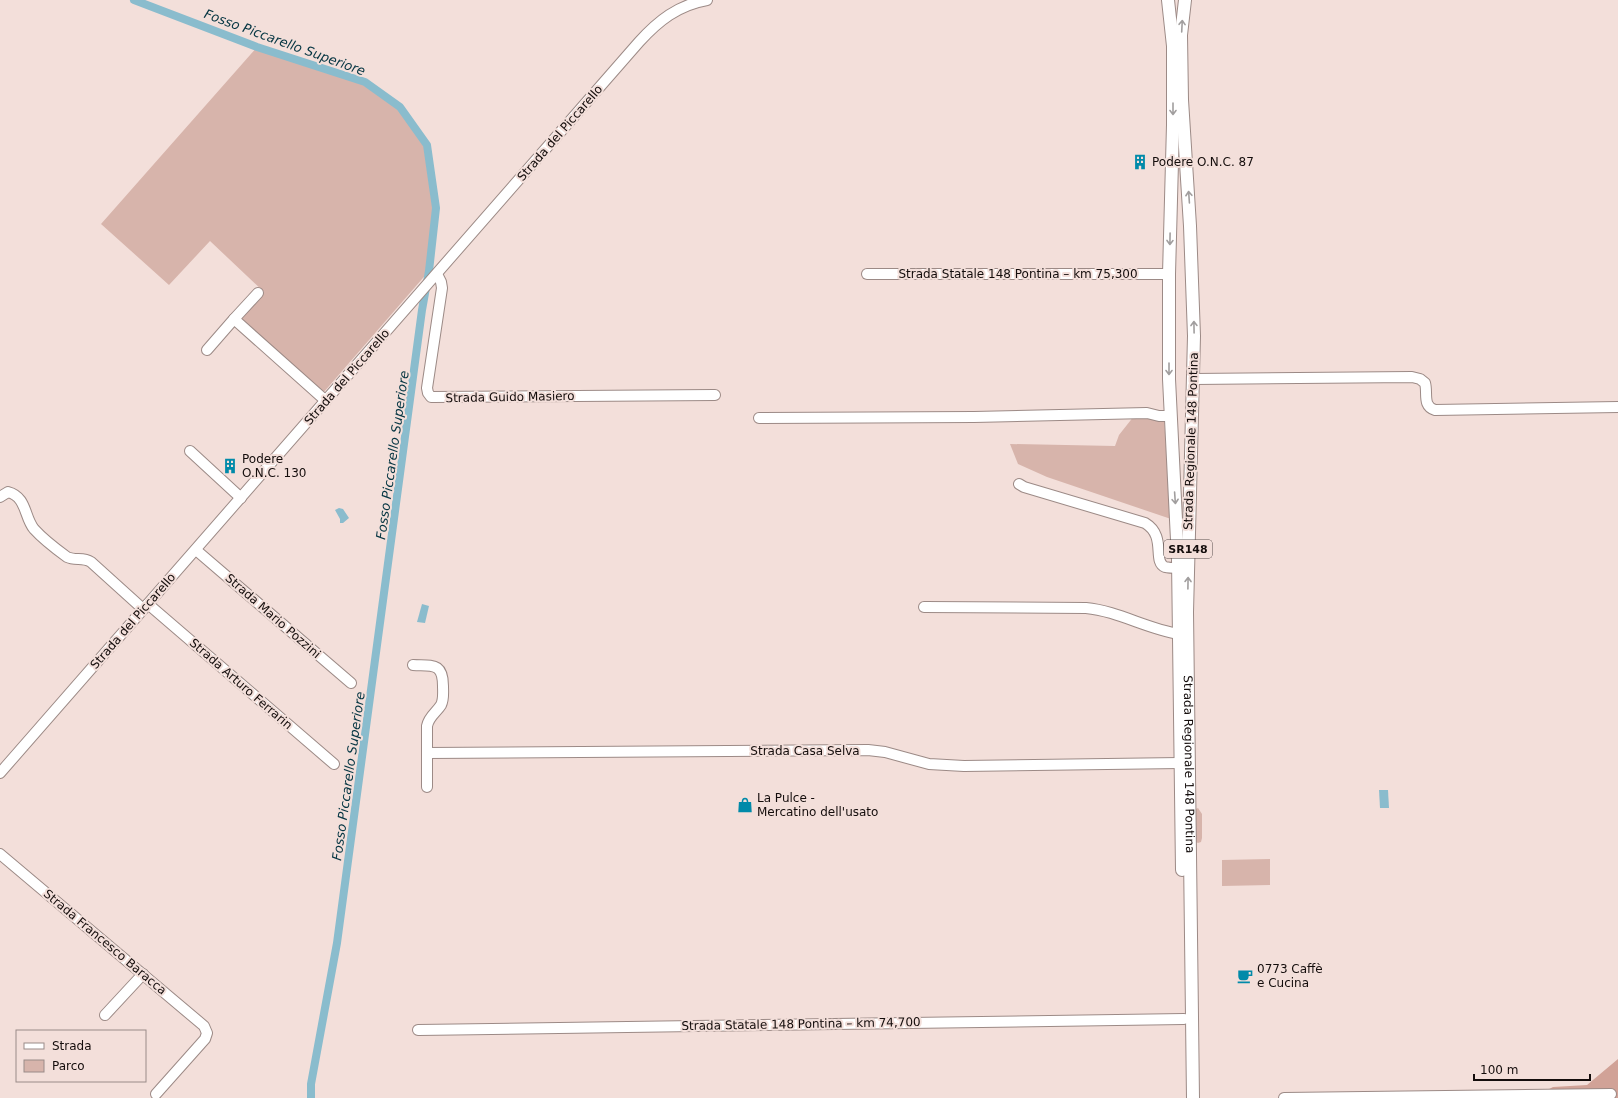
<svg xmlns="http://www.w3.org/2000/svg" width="1618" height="1098" viewBox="0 0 1618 1098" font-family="'DejaVu Sans',sans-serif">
<rect width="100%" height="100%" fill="#f3dfda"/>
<g fill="#d7b4ab">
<path d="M 257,47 L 365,82 L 400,107 L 427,145 L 436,208 L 429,271 L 323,393 L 241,318 L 264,292 L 210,241 L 169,285 L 101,224 Z"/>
<path d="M 1134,416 L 1164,418 L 1171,519 L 1047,477 L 1018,464 L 1010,444 L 1115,446 L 1119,435 Z"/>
<path d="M 1198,808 L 1202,814 L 1202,838 L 1201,842 L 1198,843 L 1196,842 C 1195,831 1194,819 1196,809 Z"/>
<path d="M 1270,859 L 1270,885 L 1222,886 L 1222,860 Z"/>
</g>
<path fill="#d1a297" d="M 1618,1059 L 1618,1098 L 1532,1098 L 1553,1087 L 1587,1085 Z"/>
<g fill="#8abccd">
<path d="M 339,508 L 343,509 L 349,518 L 343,523 L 340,523 L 340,519 L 335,510 Z"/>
<path d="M 422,604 L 429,606 L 425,623 L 417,622 Z"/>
<path d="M 1379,790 L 1388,790 L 1389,808 L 1380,808 Z"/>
</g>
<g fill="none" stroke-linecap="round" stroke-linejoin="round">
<path stroke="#8abccd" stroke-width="8" d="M 134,0 L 257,47 L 365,82 L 400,107 L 427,145 L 436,208 L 429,271 L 422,310 L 337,943 L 311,1084 L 311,1098"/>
<defs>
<g id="minor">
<path d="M 437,274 L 441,282 L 442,288 L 427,388 L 428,393 L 431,397 L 715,395"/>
<path d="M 867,274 L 1169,274"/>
<path d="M 258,293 L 234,319 L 326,401"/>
<path d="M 207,350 L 234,319"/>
<path d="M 1194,379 L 1412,377 L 1420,379 L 1425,383 C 1428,393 1422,406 1435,410 L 1618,407"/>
<path d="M 759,418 L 974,417 L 1147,413 L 1159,416 L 1170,416"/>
<path d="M 190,451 L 241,498"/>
<path d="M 1019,484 L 1024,487 L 1145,523 C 1167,536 1152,562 1165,567 C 1169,568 1174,568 1178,568"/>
<path d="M 0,497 L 8,492 C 27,497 24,517 34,529 C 43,539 56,549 67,557 C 75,561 83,557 91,562 L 143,609"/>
<path d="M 196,550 L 351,683"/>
<path d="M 148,604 L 334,764"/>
<path d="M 924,607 L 1086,608 C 1118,611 1147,629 1179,634"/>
<path d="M 413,665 C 432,666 443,662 443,686 C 443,692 444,699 441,705 C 436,713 429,716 427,726 L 427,787"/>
<path d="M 427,753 L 868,750 L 885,752 L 929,764 L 964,766 L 1180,763"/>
<path d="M 0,773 L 639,42 C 658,21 678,5 707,0"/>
<path d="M 0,854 L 204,1026 L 207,1033 L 205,1039 L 156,1094"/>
<path d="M 105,1015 L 143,974"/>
<path d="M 418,1030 L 1184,1019"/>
<path d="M 1284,1098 L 1611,1094"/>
</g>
<g id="major">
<path d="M 1168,0 L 1173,46 L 1173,125 L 1169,274 L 1169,379 L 1178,560 L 1182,870"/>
<path id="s1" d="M 1185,0 L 1181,35 L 1182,100 L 1190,226 L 1194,336 L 1187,612 L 1193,1098"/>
</g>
</defs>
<use href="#minor" stroke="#9c8a86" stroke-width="12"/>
<use href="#major" stroke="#9c8a86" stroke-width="14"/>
<use href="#minor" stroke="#fff" stroke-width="10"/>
<use href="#major" stroke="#fff" stroke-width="12"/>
</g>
<defs><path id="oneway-shaft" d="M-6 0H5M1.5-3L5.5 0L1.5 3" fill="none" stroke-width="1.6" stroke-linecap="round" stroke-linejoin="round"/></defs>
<g stroke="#a19e9e">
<use href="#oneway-shaft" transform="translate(1182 26) rotate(-87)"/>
<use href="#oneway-shaft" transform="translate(1173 109) rotate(90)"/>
<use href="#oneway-shaft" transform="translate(1189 197) rotate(-94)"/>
<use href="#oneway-shaft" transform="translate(1170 239) rotate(91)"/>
<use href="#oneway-shaft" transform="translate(1194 327) rotate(-91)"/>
<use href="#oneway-shaft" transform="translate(1169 369) rotate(90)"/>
<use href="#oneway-shaft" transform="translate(1175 498) rotate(86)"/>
<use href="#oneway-shaft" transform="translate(1188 583) rotate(-89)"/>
</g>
<defs>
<symbol id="building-bare" viewBox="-9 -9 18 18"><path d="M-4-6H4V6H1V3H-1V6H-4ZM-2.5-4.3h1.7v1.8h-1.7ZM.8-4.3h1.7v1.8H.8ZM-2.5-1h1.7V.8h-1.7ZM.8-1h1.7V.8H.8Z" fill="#008aa9" stroke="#f3dfda" stroke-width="2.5" paint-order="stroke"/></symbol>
<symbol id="shop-bare" viewBox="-9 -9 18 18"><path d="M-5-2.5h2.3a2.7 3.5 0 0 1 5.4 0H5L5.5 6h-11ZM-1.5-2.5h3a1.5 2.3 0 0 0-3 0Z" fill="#008aa9" stroke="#f3dfda" stroke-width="2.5" paint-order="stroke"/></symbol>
<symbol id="cafe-bare" viewBox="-9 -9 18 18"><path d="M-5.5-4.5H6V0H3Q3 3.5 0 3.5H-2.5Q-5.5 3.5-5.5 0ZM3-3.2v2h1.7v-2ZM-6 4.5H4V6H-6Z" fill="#008aa9" stroke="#f3dfda" stroke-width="2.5" paint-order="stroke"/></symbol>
</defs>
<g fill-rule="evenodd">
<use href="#building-bare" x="1129" y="151" width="22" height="22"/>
<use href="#building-bare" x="219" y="455" width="22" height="22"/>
<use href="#shop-bare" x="734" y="794" width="22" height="22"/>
<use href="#cafe-bare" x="1234" y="965" width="22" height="22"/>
</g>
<g text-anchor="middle" stroke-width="4" stroke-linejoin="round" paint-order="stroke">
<rect fill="#f3dfda" stroke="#574c4a" stroke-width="1" x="1164" y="540" width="48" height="18" rx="3"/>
<g font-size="11" font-weight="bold" fill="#140d0c">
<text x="1188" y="553">SR148</text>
</g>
<g font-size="12" fill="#140d0c" stroke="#f3dfda">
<text transform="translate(560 133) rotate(-49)" y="4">Strada del Piccarello</text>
<text x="1018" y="278">Strada Statale 148 Pontina – km 75,300</text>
<text transform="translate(347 377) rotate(-49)" y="4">Strada del Piccarello</text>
<text transform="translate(510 397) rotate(-1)" y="4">Strada Guido Masiero</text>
<text transform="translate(1191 441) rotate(-88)" y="4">Strada Regionale 148 Pontina</text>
<text transform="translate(273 616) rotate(41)" y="4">Strada Mario Pozzini</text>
<text transform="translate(133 621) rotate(-49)" y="4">Strada del Piccarello</text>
<text transform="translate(241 684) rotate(41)" y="4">Strada Arturo Ferrarin</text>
<text x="805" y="755">Strada Casa Selva</text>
<text dy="4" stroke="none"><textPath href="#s1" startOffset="765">Strada Regionale 148 Pontina</textPath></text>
<text transform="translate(105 942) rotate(40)" y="4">Strada Francesco Baracca</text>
<text transform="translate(801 1024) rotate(-1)" y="4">Strada Statale 148 Pontina – km 74,700</text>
</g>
<g font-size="12" fill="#140d0c" stroke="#f3dfda" text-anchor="start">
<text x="1152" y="166">Podere O.N.C. 87</text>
<text x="242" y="463">Podere<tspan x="242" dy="14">O.N.C. 130</tspan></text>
<text x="757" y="802">La Pulce -<tspan x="757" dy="14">Mercatino dell'usato</tspan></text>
<text x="1257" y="973">0773 Caffè<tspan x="1257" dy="14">e Cucina</tspan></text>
</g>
<g font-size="13" font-style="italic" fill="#053542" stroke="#f3dfda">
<text transform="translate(285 42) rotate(20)" y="5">Fosso Piccarello Superiore</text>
<text transform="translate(392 455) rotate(-82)" y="5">Fosso Piccarello Superiore</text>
<text transform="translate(348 776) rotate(-82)" y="5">Fosso Piccarello Superiore</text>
</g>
</g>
<rect x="16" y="1030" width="130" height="52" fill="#f3dfda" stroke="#9a8b88"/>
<rect x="24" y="1043" width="20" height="6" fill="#ffffff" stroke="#9a8b88"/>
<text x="52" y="1050" font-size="12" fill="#140d0c">Strada</text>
<rect x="24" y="1060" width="20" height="12" fill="#d7b4ab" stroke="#9a8b88"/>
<text x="52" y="1070" font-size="12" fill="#140d0c">Parco</text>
<path d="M1474 1074v6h116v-6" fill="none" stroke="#140d0c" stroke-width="2"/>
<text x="1480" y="1074" font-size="12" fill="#140d0c" stroke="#f3dfda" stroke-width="3" paint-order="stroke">100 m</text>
</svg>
